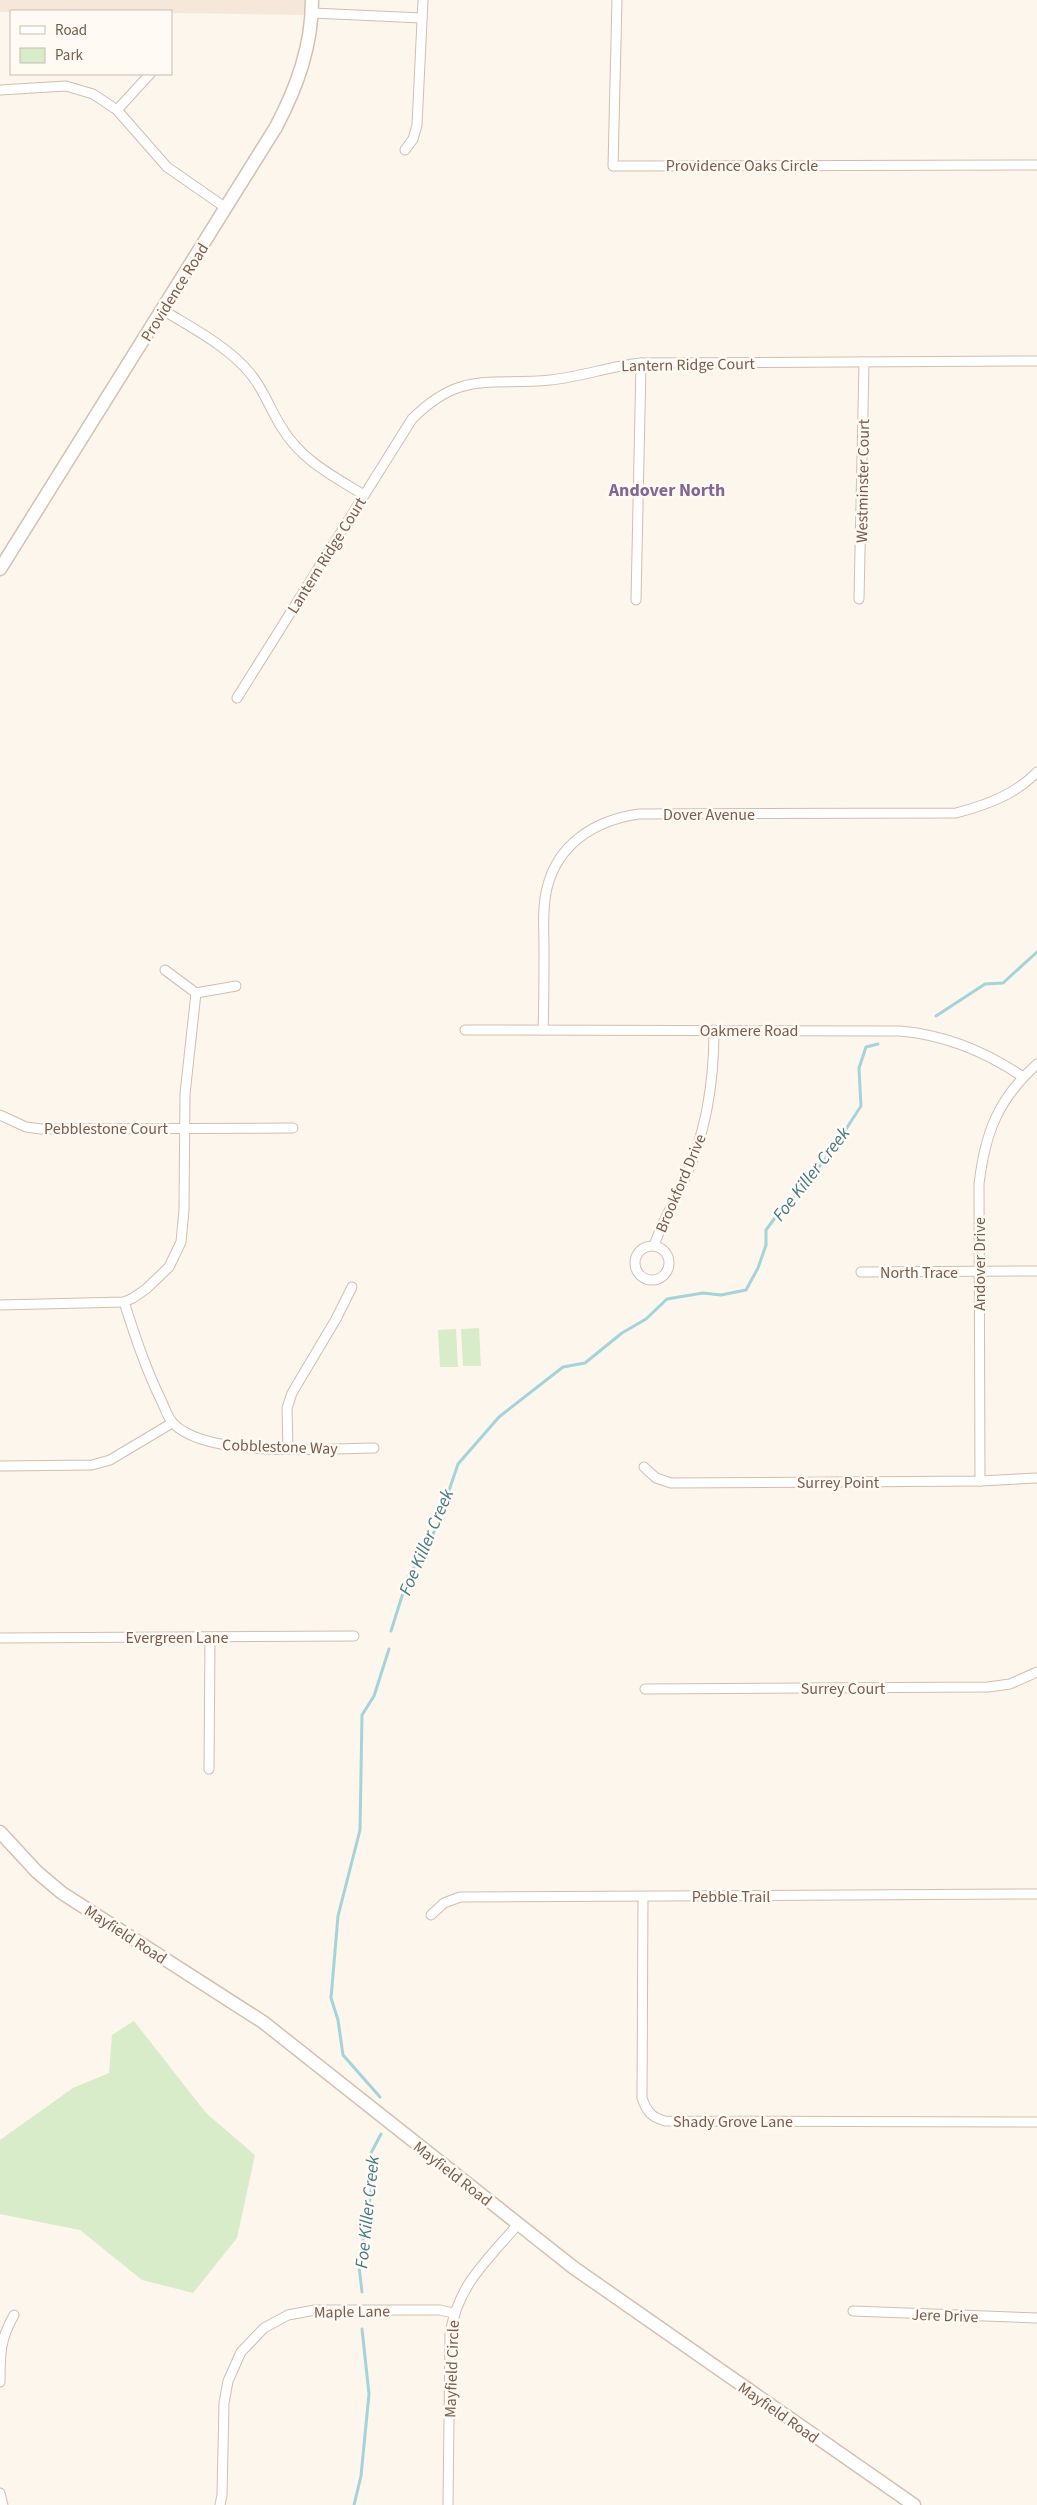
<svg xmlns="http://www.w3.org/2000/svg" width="1037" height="2505" viewBox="0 0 1037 2505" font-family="'Source Sans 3',sans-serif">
<rect width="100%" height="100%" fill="#fdf6ec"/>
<path fill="#f5e8da" d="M 0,0 L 306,0 L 306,15 L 171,13 L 171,11 L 0,12 Z"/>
<g fill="#d8ecc9">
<path d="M 479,1328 L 481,1366 L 463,1366 L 461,1329 Z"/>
<path d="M 456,1329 L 458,1367 L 440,1367 L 438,1330 Z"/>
<path d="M 134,2021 L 206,2113 L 255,2155 L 237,2238 L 193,2293 L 142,2280 L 80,2230 L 0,2214 L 0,2140 L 73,2088 L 109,2073 L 112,2035 Z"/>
</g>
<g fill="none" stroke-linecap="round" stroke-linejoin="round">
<g stroke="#a5d3da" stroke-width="3">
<path d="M 936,1016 L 985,984 L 1003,983 L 1037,952"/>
<path d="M 391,1631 L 408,1577 L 427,1547 L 438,1523 L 458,1464 L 499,1417 L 563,1367 L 585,1363 L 622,1333 L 646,1319 L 667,1299 L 703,1293 L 721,1295 L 746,1290 L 758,1268 L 766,1245 L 766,1230 L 780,1211 L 801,1190 L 833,1149 L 861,1106 L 859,1068 L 866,1047 L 878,1044"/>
<path d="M 380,2097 L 343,2055 L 338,2020 L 331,1998 L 338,1916 L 360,1830 L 362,1715 L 374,1696 L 389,1649"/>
<path d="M 362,2292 L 359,2266 L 373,2179 L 371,2153 L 381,2134"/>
<path d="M 354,2505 L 361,2476 L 369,2394 L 362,2329"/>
</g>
<defs>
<g id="street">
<path d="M 617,0 L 613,166 L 1037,165"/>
<path d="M 312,13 L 422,18"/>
<path d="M 0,90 L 66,86 L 93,94 L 117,110 L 167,167 L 226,208"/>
<path d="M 117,110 L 150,74"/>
<path d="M 405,150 L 413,139 L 417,125 L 423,0"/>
<path d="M 163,310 C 192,328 226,345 249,372 C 264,389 270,410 282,428 C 301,460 333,476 364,495"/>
<path d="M 859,599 L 864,362"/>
<path d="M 636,600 L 641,363"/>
<path d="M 237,698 L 412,419 C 461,370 489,386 550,380 C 581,377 610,366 641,363 L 1037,361"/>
<path d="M 165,970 L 196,993 L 236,986"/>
<path d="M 465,1030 L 900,1031 C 946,1035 985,1051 1023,1077"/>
<path d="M 543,1030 C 544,1003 544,976 544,949 C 544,929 542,908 547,888 C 558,843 596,820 639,814 L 956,813 C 986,805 1015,795 1037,772"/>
<path d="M 0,1115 L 26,1127 L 41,1129 L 293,1128"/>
<circle cx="652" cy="1263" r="17"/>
<path d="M 654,1246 C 662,1221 676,1200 686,1176 C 707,1130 714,1081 714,1030"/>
<path d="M 861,1272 L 1037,1271"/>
<path d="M 124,1302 C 135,1336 146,1370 162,1402 C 165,1409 168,1418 173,1423 C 206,1459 326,1448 374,1448"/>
<path d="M 0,1305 L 124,1302 L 133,1298 L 146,1289 L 169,1267 L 181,1242 L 184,1210 L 185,1094 L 196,993"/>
<path d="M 288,1448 L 287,1408 L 292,1393 L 336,1319 L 352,1287"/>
<path d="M 0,1466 L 92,1465 L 110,1460 L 172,1423"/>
<path d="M 644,1467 L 656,1478 L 671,1483 L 980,1481 L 1037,1478"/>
<path d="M 980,1481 L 979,1184 C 985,1133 998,1099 1037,1064"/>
<path d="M 0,1638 L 354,1636"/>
<path d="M 645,1689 L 988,1687 L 1010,1684 L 1037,1672"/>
<path d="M 209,1769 L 210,1637"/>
<path d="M 643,1897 L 642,2098 C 647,2112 651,2117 665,2121 L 1037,2122"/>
<path d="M 431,1915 L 444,1903 L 460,1897 L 1037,1894"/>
<path d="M 853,2311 L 1037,2318"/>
<path d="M 0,2382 C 0,2355 0,2339 14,2315"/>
<path d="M 0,2493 L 3,2505"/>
<path d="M 220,2505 L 222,2495 L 224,2403 L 228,2381 L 241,2352 L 264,2328 L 288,2315 L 315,2310 L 440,2310 L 453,2313"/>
<path d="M 448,2505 L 450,2334 C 458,2284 487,2261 518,2224"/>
</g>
<g id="secondary">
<path d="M 0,569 L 276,127 C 297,87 312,46 312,0"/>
<path d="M 0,1832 L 37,1872 L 62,1893 L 263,2022 L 574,2268 L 914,2505"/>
</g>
</defs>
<use href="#street" stroke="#d1beb0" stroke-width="11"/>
<use href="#secondary" stroke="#d6c0b0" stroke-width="15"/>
<use href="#street" stroke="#fff" stroke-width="9"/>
<use href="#secondary" stroke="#fff" stroke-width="12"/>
</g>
<g text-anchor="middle" stroke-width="5" stroke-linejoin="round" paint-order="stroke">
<g font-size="16" fill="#7a5c4d" stroke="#fffaf3">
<text x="742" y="171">Providence Oaks Circle</text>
<text transform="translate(174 292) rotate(-58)" y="6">Providence Road</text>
<text transform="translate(688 364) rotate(-1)" y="6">Lantern Ridge Court</text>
<text transform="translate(862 481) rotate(-89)" y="6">Westminster Court</text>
<text transform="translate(326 555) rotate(-58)" y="6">Lantern Ridge Court</text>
<text x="709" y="820">Dover Avenue</text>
<text x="749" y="1036">Oakmere Road</text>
<text x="106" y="1134">Pebblestone Court</text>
<text transform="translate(680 1183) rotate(-67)" y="6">Brookford Drive</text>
<text transform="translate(979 1264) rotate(-90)" y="6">Andover Drive</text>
<text x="919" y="1278">North Trace</text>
<text transform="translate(280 1446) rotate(2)" y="6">Cobblestone Way</text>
<text x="838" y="1488">Surrey Point</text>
<text x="177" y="1643">Evergreen Lane</text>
<text x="843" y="1694">Surrey Court</text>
<text x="731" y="1902">Pebble Trail</text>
<text transform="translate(126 1934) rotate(33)" y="6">Mayfield Road</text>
<text x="733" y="2127">Shady Grove Lane</text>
<text transform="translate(453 2173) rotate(38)" y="6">Mayfield Road</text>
<text transform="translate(352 2311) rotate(-1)" y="6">Maple Lane</text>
<text transform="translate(945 2315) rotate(2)" y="6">Jere Drive</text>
<text transform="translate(451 2369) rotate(-88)" y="6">Mayfield Circle</text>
<text transform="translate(779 2412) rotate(35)" y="6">Mayfield Road</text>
</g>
<g font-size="18" font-weight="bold" fill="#846695" stroke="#fffaf3">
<text x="667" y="496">Andover North</text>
</g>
<g font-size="18" font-style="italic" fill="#437c86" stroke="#fffaf3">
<text transform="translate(811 1174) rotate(-52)" y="6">Foe Killer Creek</text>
<text transform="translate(426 1542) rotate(-67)" y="6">Foe Killer Creek</text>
<text transform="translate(367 2212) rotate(-84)" y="6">Foe Killer Creek</text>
</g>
</g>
<rect x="10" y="10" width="162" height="65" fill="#fffaf3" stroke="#cabbb1"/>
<rect x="20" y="26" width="25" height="8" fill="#ffffff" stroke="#cabbb1"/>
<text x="55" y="35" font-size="15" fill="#7a5c4d">Road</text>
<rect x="20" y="48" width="25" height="15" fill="#d8ecc9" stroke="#cabbb1"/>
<text x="55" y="60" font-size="15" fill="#7a5c4d">Park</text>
</svg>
